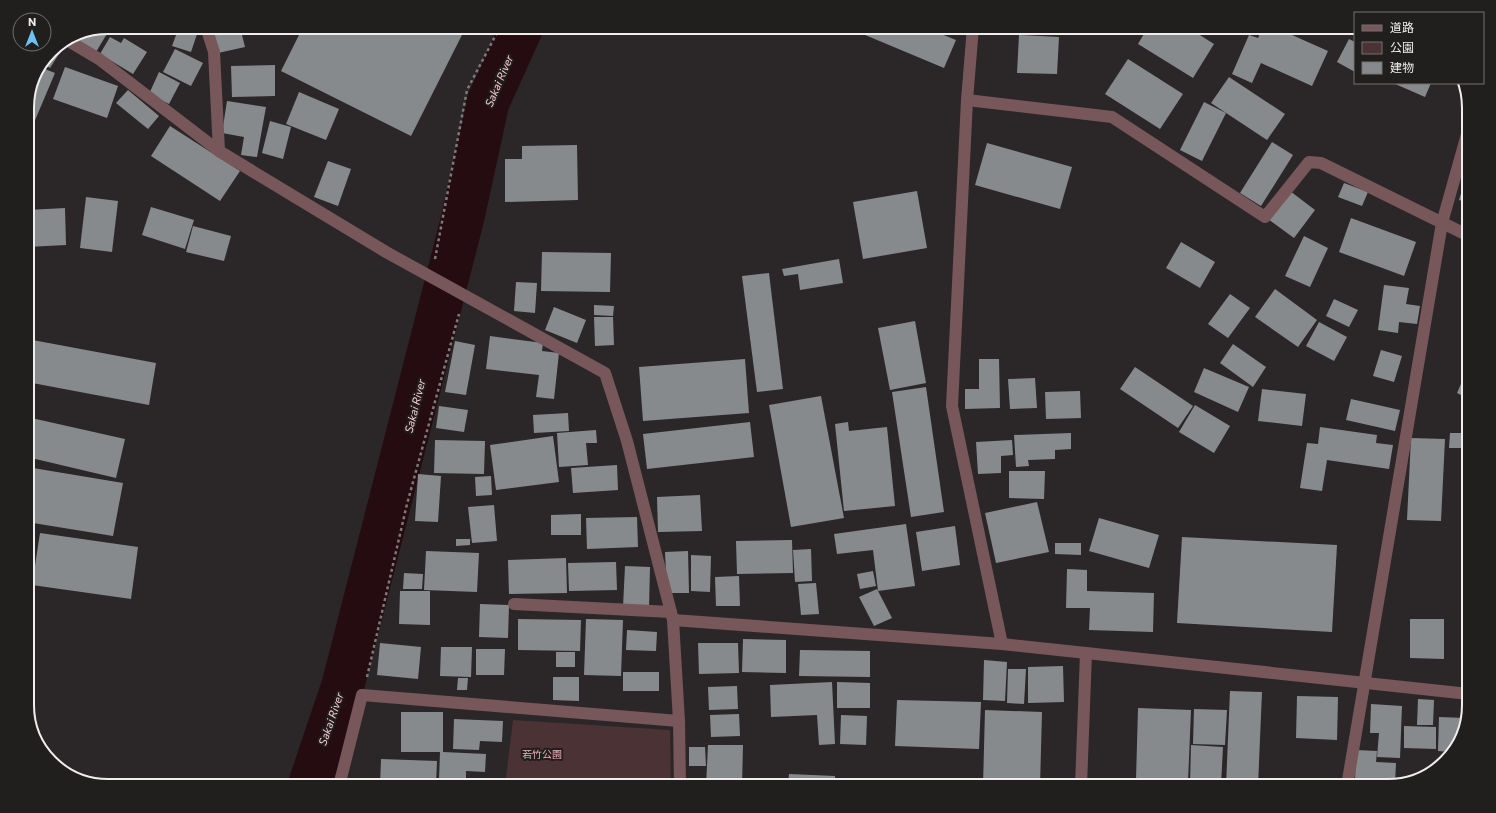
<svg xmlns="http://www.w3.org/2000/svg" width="1496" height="813" viewBox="0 0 1496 813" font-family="Commissioner,'Noto Sans JP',sans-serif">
<rect width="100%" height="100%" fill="#2b2728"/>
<path fill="#4a3235" d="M 513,720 L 670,730 L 671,786 L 505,786 Z"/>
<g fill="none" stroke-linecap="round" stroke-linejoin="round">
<path stroke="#240c11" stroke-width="43" d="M 309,786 L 343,685 L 463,217 L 488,102 L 522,27"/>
</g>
<g fill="#878a8c">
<path d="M 111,27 L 96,52 L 78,42 L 84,32 Z"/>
<path d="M 179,27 L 187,27 L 198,31 L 191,52 L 172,46 Z"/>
<path d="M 212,27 L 228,27 L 230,34 L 241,31 L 245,47 L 218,53 Z"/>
<path d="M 257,27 L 278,27 L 277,31 L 257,30 Z"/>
<path d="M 303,27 L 466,27 L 411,136 L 281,71 Z"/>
<path d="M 846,27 L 924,27 L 956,40 L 944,68 Z"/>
<path d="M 1148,27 L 1187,27 L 1214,44 L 1193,78 L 1138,44 Z"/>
<path d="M 1263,27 L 1274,27 L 1328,51 L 1312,86 L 1261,63 L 1252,83 L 1232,74 L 1249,35 L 1258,38 Z"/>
<path d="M 1019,35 L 1059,37 L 1057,74 L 1017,73 Z"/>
<path d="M 110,37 L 121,43 L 124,38 L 147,52 L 133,74 L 100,54 Z"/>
<path d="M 1349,39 L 1355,42 L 1355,72 L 1337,62 Z"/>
<path d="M 61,44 L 64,46 L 50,68 L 42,63 L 51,51 Z"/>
<path d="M 175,49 L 203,63 L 191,86 L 163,72 Z"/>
<path d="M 1128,59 L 1183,94 L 1160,129 L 1105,94 Z"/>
<path d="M 275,65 L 275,96 L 232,97 L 231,66 Z"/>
<path d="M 40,67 L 55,73 L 33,125 L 27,123 L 27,103 L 35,73 Z"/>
<path d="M 65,67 L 118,86 L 107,118 L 53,99 Z"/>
<path d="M 159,72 L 180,83 L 169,104 L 149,94 Z"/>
<path d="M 1229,77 L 1285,114 L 1267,140 L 1211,103 Z"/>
<path d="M 1393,83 L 1431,83 L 1425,97 Z"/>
<path d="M 128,90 L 159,116 L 148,129 L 116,103 Z"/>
<path d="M 299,92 L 339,109 L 326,140 L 286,124 Z"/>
<path d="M 227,101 L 266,107 L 257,157 L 241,155 L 244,137 L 222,133 Z"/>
<path d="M 1204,102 L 1226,113 L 1202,161 L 1180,150 Z"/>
<path d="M 270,121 L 291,127 L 283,159 L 262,153 Z"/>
<path d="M 170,126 L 240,171 L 220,201 L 151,156 Z"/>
<path d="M 1272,142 L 1293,155 L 1261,206 L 1240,193 Z"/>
<path d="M 987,143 L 1072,167 L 1060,209 L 975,185 Z"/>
<path d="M 577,145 L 578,200 L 505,202 L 505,159 L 522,159 L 522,146 Z"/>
<path d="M 328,161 L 351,169 L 338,206 L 314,197 Z"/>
<path d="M 1467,174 L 1469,174 L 1469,203 L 1459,200 Z"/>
<path d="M 1344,183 L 1368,192 L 1362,206 L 1338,197 Z"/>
<path d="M 917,191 L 927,248 L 863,259 L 853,202 Z"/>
<path d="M 1290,191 L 1315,210 L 1294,238 L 1268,219 Z"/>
<path d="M 86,197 L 118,201 L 112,252 L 80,248 Z"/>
<path d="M 151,207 L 194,220 L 185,249 L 142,235 Z"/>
<path d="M 65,208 L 66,245 L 27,247 L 27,210 Z"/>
<path d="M 1351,218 L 1416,242 L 1404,276 L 1339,252 Z"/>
<path d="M 193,226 L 231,236 L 224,261 L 186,252 Z"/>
<path d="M 1304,236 L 1328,248 L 1310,287 L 1285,276 Z"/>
<path d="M 1181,242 L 1215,262 L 1200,288 L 1166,268 Z"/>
<path d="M 542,252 L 611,253 L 610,292 L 541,291 Z"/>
<path d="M 839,259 L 843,283 L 800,290 L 798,274 L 784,276 L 782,269 Z"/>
<path d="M 769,273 L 783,389 L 757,392 L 742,276 Z"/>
<path d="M 516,282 L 537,283 L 535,313 L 514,311 Z"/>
<path d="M 1384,285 L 1409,288 L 1406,304 L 1420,306 L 1417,324 L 1399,322 L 1398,333 L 1378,330 Z"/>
<path d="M 1275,289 L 1317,320 L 1298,347 L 1255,317 Z"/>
<path d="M 1230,294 L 1250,308 L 1228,338 L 1208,324 Z"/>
<path d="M 1334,299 L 1358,310 L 1349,327 L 1326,316 Z"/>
<path d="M 594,305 L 614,306 L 613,316 L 594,315 Z"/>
<path d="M 554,307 L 586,320 L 577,343 L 545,330 Z"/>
<path d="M 594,317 L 613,317 L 614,345 L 595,346 Z"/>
<path d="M 915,321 L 926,383 L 890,390 L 878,328 Z"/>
<path d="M 1319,322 L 1347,337 L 1334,361 L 1306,346 Z"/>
<path d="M 490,336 L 543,343 L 542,351 L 559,353 L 554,399 L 536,397 L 539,375 L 486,369 Z"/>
<path d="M 27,339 L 156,363 L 149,405 L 27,382 Z"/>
<path d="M 455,341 L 475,345 L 466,395 L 445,392 Z"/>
<path d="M 1233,344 L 1266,367 L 1253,387 L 1220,363 Z"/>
<path d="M 1381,350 L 1402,356 L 1394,382 L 1373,376 Z"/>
<path d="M 745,359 L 749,413 L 643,421 L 639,367 Z"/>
<path d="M 979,359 L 999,359 L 1000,408 L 965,409 L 965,389 L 979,389 Z"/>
<path d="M 1135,367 L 1193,406 L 1178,428 L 1120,389 Z"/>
<path d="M 1204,368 L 1249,387 L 1238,412 L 1194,392 Z"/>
<path d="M 1467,370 L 1469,370 L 1469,399 L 1457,393 Z"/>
<path d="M 1035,378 L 1037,408 L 1010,409 L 1008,379 Z"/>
<path d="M 926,387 L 944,512 L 911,517 L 892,392 Z"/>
<path d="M 1262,389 L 1306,394 L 1302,426 L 1258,421 Z"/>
<path d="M 1080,391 L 1081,418 L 1046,419 L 1045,392 Z"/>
<path d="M 821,396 L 844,518 L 791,527 L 769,405 Z"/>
<path d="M 1351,399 L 1400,410 L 1395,431 L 1346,420 Z"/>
<path d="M 1195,405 L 1230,426 L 1214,453 L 1179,432 Z"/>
<path d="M 439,406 L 468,410 L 464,432 L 436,428 Z"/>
<path d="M 568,413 L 569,431 L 534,433 L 533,415 Z"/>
<path d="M 27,417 L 125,439 L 116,478 L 27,457 Z"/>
<path d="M 750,422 L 754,457 L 647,469 L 643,434 Z"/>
<path d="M 848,422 L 849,431 L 887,427 L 895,506 L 844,511 L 835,424 Z"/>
<path d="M 1320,427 L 1377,435 L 1376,443 L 1393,445 L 1389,469 L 1327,460 L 1322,491 L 1300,488 L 1307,443 L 1318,444 Z"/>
<path d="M 596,430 L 597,443 L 586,443 L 588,465 L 559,467 L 557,433 Z"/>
<path d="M 1071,433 L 1071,449 L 1055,450 L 1055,459 L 1028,460 L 1029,466 L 1016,467 L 1014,435 Z"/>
<path d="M 1450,433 L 1469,433 L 1469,448 L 1449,448 Z"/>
<path d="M 553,436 L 559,482 L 496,490 L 490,445 Z"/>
<path d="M 1411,438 L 1445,439 L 1441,521 L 1407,520 Z"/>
<path d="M 435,440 L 485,441 L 484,474 L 434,473 Z"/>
<path d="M 1012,440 L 1013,455 L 1001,456 L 1001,473 L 978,474 L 976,442 Z"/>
<path d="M 617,465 L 618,490 L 573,493 L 571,468 Z"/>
<path d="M 27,467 L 123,483 L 113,536 L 27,522 Z"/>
<path d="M 1009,471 L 1045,471 L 1044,499 L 1009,498 Z"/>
<path d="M 418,474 L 441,476 L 438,522 L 415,521 Z"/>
<path d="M 491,476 L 492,495 L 476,496 L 475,477 Z"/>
<path d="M 700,495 L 702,531 L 658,532 L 657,497 Z"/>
<path d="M 1037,502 L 1049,552 L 996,563 L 985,513 Z"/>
<path d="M 494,505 L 497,541 L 472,543 L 468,507 Z"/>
<path d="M 581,514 L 581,535 L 551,535 L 551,515 Z"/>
<path d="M 637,517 L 638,547 L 587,549 L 586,518 Z"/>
<path d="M 1099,518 L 1159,535 L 1149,568 L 1089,551 Z"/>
<path d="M 906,524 L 915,586 L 878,591 L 873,550 L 837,554 L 834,534 Z"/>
<path d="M 955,526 L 960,565 L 922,571 L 916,532 Z"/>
<path d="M 40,533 L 138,547 L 131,599 L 32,585 Z"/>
<path d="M 1182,537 L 1337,545 L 1332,632 L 1177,623 Z"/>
<path d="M 456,539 L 470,539 L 470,545 L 456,546 Z"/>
<path d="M 792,540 L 793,573 L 737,574 L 736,541 Z"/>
<path d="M 1055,543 L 1081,543 L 1081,555 L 1055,554 Z"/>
<path d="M 811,549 L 812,581 L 795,582 L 793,550 Z"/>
<path d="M 426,551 L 479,553 L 477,592 L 424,590 Z"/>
<path d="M 688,551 L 689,593 L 667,593 L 665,552 Z"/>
<path d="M 691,555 L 711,556 L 710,592 L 691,591 Z"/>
<path d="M 566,558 L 567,593 L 509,594 L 508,560 Z"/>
<path d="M 616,562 L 617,590 L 569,591 L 568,563 Z"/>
<path d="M 1465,562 L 1469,563 L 1469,584 L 1463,584 Z"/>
<path d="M 625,566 L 650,567 L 649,608 L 623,607 Z"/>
<path d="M 1067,569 L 1087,570 L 1087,591 L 1154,593 L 1153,632 L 1089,630 L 1090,608 L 1066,608 Z"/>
<path d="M 873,571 L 876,586 L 860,589 L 857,574 Z"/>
<path d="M 404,573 L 423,574 L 422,589 L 403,589 Z"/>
<path d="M 739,576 L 740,606 L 716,606 L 715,577 Z"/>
<path d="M 816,583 L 819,614 L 801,615 L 798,584 Z"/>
<path d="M 877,589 L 892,618 L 874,626 L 859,597 Z"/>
<path d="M 400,591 L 430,591 L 430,625 L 399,624 Z"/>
<path d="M 480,604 L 509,605 L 508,638 L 479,637 Z"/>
<path d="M 518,619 L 581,620 L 580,651 L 518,650 Z"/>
<path d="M 586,619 L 623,620 L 621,676 L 584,675 Z"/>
<path d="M 1410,619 L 1444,619 L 1444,659 L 1410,658 Z"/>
<path d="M 627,630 L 657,632 L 656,651 L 626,650 Z"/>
<path d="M 743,639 L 786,640 L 786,673 L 742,672 Z"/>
<path d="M 380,643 L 421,647 L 418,679 L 377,675 Z"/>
<path d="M 698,643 L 738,643 L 739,673 L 699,674 Z"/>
<path d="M 441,647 L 472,647 L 471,677 L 440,676 Z"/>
<path d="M 476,649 L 505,649 L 504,675 L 476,675 Z"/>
<path d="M 800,650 L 870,651 L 870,677 L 799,676 Z"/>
<rect x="556" y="652" width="19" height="15"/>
<path d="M 984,660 L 1007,662 L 1005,701 L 983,700 Z"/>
<path d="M 1063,666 L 1064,702 L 1028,703 L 1028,667 Z"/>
<path d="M 1008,669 L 1026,669 L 1024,704 L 1007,703 Z"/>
<rect x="623" y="672" width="36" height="19"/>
<path d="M 553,677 L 579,677 L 579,701 L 553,700 Z"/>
<path d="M 458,678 L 468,678 L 467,690 L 457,690 Z"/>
<path d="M 832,682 L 835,744 L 819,745 L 817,715 L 771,717 L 770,685 Z"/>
<path d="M 837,682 L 870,683 L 870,708 L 837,708 Z"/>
<path d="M 737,686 L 738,709 L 709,710 L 708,687 Z"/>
<path d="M 1230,691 L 1262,692 L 1258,786 L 1226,786 Z"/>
<path d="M 1297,696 L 1338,697 L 1337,740 L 1296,738 Z"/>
<path d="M 1418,699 L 1434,700 L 1433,725 L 1417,725 Z"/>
<path d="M 897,700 L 981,702 L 979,749 L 895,746 Z"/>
<path d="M 1371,704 L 1402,706 L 1400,758 L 1377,757 L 1379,733 L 1370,733 Z"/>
<path d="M 1138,708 L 1191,710 L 1188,782 L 1136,780 Z"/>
<path d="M 1194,709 L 1227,710 L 1225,745 L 1193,744 Z"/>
<path d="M 985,710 L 1042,712 L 1040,786 L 983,786 Z"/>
<path d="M 401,712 L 443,712 L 443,752 L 486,754 L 485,772 L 466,771 L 466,781 L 439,780 L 440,752 L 401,752 Z"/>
<path d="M 739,714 L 740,736 L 711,737 L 710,715 Z"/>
<path d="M 841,715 L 867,716 L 866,745 L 840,744 Z"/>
<path d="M 1439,717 L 1466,718 L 1460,741 L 1450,752 L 1438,751 Z"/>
<path d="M 454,719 L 503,721 L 502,742 L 480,741 L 479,750 L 453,749 Z"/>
<path d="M 1404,726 L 1436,727 L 1436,749 L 1404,748 Z"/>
<path d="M 708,745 L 743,745 L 742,786 L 706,786 Z"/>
<path d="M 1191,745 L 1223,747 L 1221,785 L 1190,784 Z"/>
<path d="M 689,747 L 705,747 L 706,766 L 689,766 Z"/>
<path d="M 1356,750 L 1377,751 L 1376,762 L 1396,763 L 1395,783 L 1355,781 Z"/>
<path d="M 381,759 L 437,761 L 436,786 L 380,786 Z"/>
<path d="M 789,774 L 835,776 L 835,786 L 788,786 Z"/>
</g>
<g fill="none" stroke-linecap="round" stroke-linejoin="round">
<g stroke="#7e7a7b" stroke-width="2.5" stroke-dasharray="3 3" stroke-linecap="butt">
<path d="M 435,259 L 467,90 L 500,27"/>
<path d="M 367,677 L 407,504 L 459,314"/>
</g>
<g stroke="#78575b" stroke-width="12">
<path d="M 206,27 L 214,52 L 219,151"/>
<path d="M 973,27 L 967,100 L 952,406 L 1002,644"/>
<path d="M 67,40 L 99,59 L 219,151 L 386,252 L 605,373 L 627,441 L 673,620 L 679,721 L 680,786"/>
<path d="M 967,100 L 1112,117 L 1265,217 L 1309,162 L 1321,163 L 1469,236"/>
<path d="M 514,604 L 671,612"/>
<path d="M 673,620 L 1002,644 L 1469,694"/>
<path d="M 339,786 L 362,695 L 679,721"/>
<path d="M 1081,786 L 1086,653"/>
<path d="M 1347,786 L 1442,223 L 1469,127"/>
</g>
</g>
<g text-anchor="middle" stroke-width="4" stroke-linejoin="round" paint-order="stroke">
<g font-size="10" fill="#eeb2ba" stroke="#211e1e">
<text x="542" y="758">若竹公園</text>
</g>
<g font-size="11" font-style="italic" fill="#ffcdd3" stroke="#211e1e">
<text transform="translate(499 81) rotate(-67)" y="4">Sakai River</text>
<text transform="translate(415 406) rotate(-76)" y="4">Sakai River</text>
<text transform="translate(331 719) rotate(-71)" y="4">Sakai River</text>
</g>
</g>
<path d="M0 0H1496V813H0ZM108 34H1388A74 74 0 0 1 1462 108V705A74 74 0 0 1 1388 779H108A74 74 0 0 1 34 705V108A74 74 0 0 1 108 34Z" fill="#211e1e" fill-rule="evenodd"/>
<path fill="none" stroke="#f0edee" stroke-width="2" d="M108 34H1388A74 74 0 0 1 1462 108V705A74 74 0 0 1 1388 779H108A74 74 0 0 1 34 705V108A74 74 0 0 1 108 34Z"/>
<rect x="1354" y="12" width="130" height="72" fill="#211e1e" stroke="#747171"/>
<rect x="1362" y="25" width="20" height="6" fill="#78575b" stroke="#747171"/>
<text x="1390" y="32" font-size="12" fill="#f0edee">道路</text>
<rect x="1362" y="42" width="20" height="12" fill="#4a3235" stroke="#747171"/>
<text x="1390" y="52" font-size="12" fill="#f0edee">公園</text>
<rect x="1362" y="62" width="20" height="12" fill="#878a8c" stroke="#747171"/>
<text x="1390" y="72" font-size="12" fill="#f0edee">建物</text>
<g transform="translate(32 32)"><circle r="19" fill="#211e1e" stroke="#747171"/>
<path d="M0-3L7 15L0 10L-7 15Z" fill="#6ec2f3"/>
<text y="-6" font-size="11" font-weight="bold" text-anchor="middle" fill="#f0edee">N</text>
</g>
</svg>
